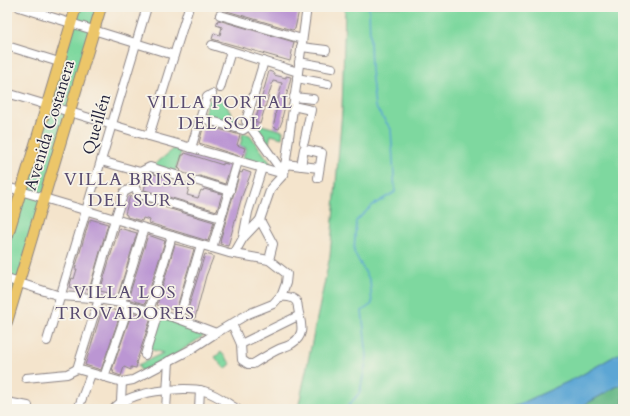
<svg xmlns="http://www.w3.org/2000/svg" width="630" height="416" viewBox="0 0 630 416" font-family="Cardo,serif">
<rect width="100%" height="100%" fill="#f7f3e8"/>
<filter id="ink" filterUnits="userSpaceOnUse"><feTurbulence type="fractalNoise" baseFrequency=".025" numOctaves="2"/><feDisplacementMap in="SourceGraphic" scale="8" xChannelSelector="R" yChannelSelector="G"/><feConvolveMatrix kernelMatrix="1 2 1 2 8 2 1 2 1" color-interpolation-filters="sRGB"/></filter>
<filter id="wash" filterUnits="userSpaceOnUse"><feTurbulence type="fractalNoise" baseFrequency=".012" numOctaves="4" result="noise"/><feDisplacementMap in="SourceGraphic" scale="16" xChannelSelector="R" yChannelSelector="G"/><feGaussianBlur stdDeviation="0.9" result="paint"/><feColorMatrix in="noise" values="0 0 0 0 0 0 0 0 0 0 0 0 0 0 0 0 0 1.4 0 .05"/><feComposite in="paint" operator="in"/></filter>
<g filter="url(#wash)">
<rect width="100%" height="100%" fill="#f4e4cc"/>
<g fill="#7ed89f" stroke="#507d6d">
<path d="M 77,7 L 100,7 L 7,315 L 7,244 Z"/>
<path d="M 345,7 L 623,7 L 623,405 L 617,409 L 298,409 L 330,256 L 342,111 Z"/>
<path d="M 219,95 L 241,127 L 204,117 L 208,101 Z"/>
<path d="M 251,122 L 283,131 L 282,138 L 271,135 L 268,146 Z"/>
<path d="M 243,133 L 250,135 L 274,168 L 243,158 L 246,148 L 240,146 Z"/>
<path d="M 176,147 L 182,149 L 175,172 L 153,166 Z"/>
<path d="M 158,316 L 208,333 L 173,356 L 141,371 L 138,365 L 163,353 L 149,349 Z"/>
<path d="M 221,352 L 231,364 L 225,369 L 215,357 Z"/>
</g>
<path fill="#66b886" stroke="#446d60" d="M 623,383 L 623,407 L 620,409 L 577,409 Z"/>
<path fill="#5ca6d4" stroke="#3f6488" d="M 623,351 L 623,383 L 577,409 L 509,409 L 578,377 Z"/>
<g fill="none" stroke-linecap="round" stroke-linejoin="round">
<path stroke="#5ca6d4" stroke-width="1.5" d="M 346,409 L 360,392 L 367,357 L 362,311 L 372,304 L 370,281 L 354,252 L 356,221 L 373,205 L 395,192 L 391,129 L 375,107 L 371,70 L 369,7"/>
</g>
<g id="blocks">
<g fill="#bb96d3">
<path d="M 217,7 L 236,7 L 245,10 L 246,7 L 284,7 L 299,10 L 295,29 L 292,30 L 227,11 Z"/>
<path d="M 218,20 L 294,42 L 290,61 L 212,39 L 214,33 L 220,35 L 222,27 L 216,25 Z"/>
<path d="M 269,71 L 274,73 L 274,75 L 286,78 L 286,76 L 291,77 L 284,106 L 285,106 L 282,118 L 283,119 L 279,129 L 273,127 L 276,115 L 275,115 L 278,103 L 277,103 L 282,83 L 273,81 L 260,124 L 255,122 Z"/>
<path d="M 204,125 L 240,135 L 237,145 L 245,148 L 242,157 L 199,143 Z"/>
<path d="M 185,153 L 223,165 L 223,163 L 231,165 L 225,184 L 200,176 L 195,177 L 181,172 L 180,169 L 178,168 L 182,155 L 184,155 Z"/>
<path d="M 243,170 L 251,173 L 242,196 L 228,246 L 220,244 L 221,241 L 220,241 L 240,172 L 242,173 Z"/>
<path d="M 150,173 L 168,178 L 167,182 L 179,185 L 179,184 L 181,184 L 182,182 L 190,184 L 187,195 L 198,198 L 201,190 L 203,191 L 204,189 L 222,194 L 217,211 L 144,190 L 148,174 Z"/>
<path d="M 130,196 L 137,199 L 214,222 L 208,241 L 149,223 L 150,220 L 143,218 L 142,221 L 127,217 L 127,215 L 125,214 Z"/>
<path d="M 90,219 L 108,224 L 89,290 L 79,287 L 78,289 L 70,287 L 71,284 L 70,284 L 72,278 L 74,279 L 77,269 L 75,269 L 89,221 L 90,222 Z"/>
<path d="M 119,228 L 137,233 L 118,295 L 100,291 Z"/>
<path d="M 148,235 L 165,241 L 145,304 L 128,299 Z"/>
<path d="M 175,244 L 194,249 L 176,311 L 157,305 Z"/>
<path d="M 205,254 L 213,256 L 213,258 L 206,276 L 195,318 L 187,315 L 187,312 Z"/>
<path d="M 103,307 L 121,312 L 101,370 L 85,365 Z"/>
<path d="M 132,312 L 151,318 L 136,363 L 137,364 L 136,368 L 131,367 L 131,370 L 124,367 L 121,376 L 113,373 L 114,370 L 112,370 Z"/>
</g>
</g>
</g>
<g filter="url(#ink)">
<use href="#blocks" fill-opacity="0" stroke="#8b8384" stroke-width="1"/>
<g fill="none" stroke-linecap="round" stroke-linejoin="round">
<defs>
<g id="minor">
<path d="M 19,7 L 174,55"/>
<path d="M 220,15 L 302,39"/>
<path d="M 212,45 L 298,72"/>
<path d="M 7,46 L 59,62"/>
<path d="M 301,47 L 326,50"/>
<path d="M 264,61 L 246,121 L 284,174"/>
<path d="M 299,62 L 332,68"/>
<path d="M 297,78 L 328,84"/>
<path d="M 220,88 L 231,51"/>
<path d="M 7,93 L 149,136 L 284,174"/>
<path d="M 294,97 L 313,99"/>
<path d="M 293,106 L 311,110 L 304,142"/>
<path d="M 201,118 L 243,130 L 249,126"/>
<path d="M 149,136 L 189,7"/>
<path d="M 191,148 L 207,97 L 212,94"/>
<path d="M 101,161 L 140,172 L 150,167 L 176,175"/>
<path d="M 285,164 L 319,168"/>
<path d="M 301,166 L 304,149 L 322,153 L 318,178"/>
<path d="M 284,174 L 307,7"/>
<path d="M 198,181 L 230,191"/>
<path d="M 7,187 L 229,253 L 269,260 L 287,274 L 286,283 L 282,294 L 273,304 L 248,314 L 216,333 L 190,350 L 133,380 L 122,382 L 77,369"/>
<path d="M 134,187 L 139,194 L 221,218"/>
<path d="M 260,220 L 273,244 L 269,260"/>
<path d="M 243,238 L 248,212 L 262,168"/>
<path d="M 212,248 L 238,161"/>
<path d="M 234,254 L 243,238 L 260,220 L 271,188 L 284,174"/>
<path d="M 7,279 L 60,296 L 92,298 L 121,303 L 179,319 L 216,333"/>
<path d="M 92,298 L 115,219 L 124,192 L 134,187 L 140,172"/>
<path d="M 121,303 L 144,228"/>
<path d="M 149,311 L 172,236"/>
<path d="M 179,319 L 201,245"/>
<path d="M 232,324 L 241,344 L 242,360 L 248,364 L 253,364 C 261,359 269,354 277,350 C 283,347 290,346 294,342 C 297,340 300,336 301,332 C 303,325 299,316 298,308 C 298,297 288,296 280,297"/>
<path d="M 47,341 L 147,7"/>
<path d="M 241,344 L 298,316"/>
<path d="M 145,355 L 158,313"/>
<path d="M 77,369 L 99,299"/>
<path d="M 104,377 L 129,305"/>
<path d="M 26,378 L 67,374 L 77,369"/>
<path d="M 121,401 L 122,382"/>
<path d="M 7,402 L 28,406"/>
<path d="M 78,409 L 91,374"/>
<path d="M 114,409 C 125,392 185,385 204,391 C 216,394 227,403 237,409"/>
<path d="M 166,409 L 169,361"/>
<path d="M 199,409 L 200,390"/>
</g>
<g id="major">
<path d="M 7,238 L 76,7"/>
<path d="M 7,322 L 101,7"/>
</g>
</defs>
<use href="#minor" stroke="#8b8384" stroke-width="10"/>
<use href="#major" stroke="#8b8384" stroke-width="12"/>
<use href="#minor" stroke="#fff" stroke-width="8"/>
<use href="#major" stroke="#ecc669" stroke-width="10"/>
</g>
</g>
<g text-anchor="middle" stroke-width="3.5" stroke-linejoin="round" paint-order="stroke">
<g font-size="17" fill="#22223b" stroke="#f7f3e8">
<text transform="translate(96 124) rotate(-74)" y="6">Queillén</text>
<text transform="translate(49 125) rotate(-73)" y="6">Avenida Costanera</text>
</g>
<g font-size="18" letter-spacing="1" fill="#584b70" stroke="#f7f3e8">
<text x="220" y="108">VILLA PORTAL<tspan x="220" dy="21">DEL SOL</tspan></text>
<text x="130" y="185">VILLA BRISAS<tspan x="130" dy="21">DEL SUR</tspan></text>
<text x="125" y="298">VILLA LOS<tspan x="125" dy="21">TROVADORES</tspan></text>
</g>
</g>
<rect width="630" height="416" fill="none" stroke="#f7f3e8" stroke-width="24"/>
</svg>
